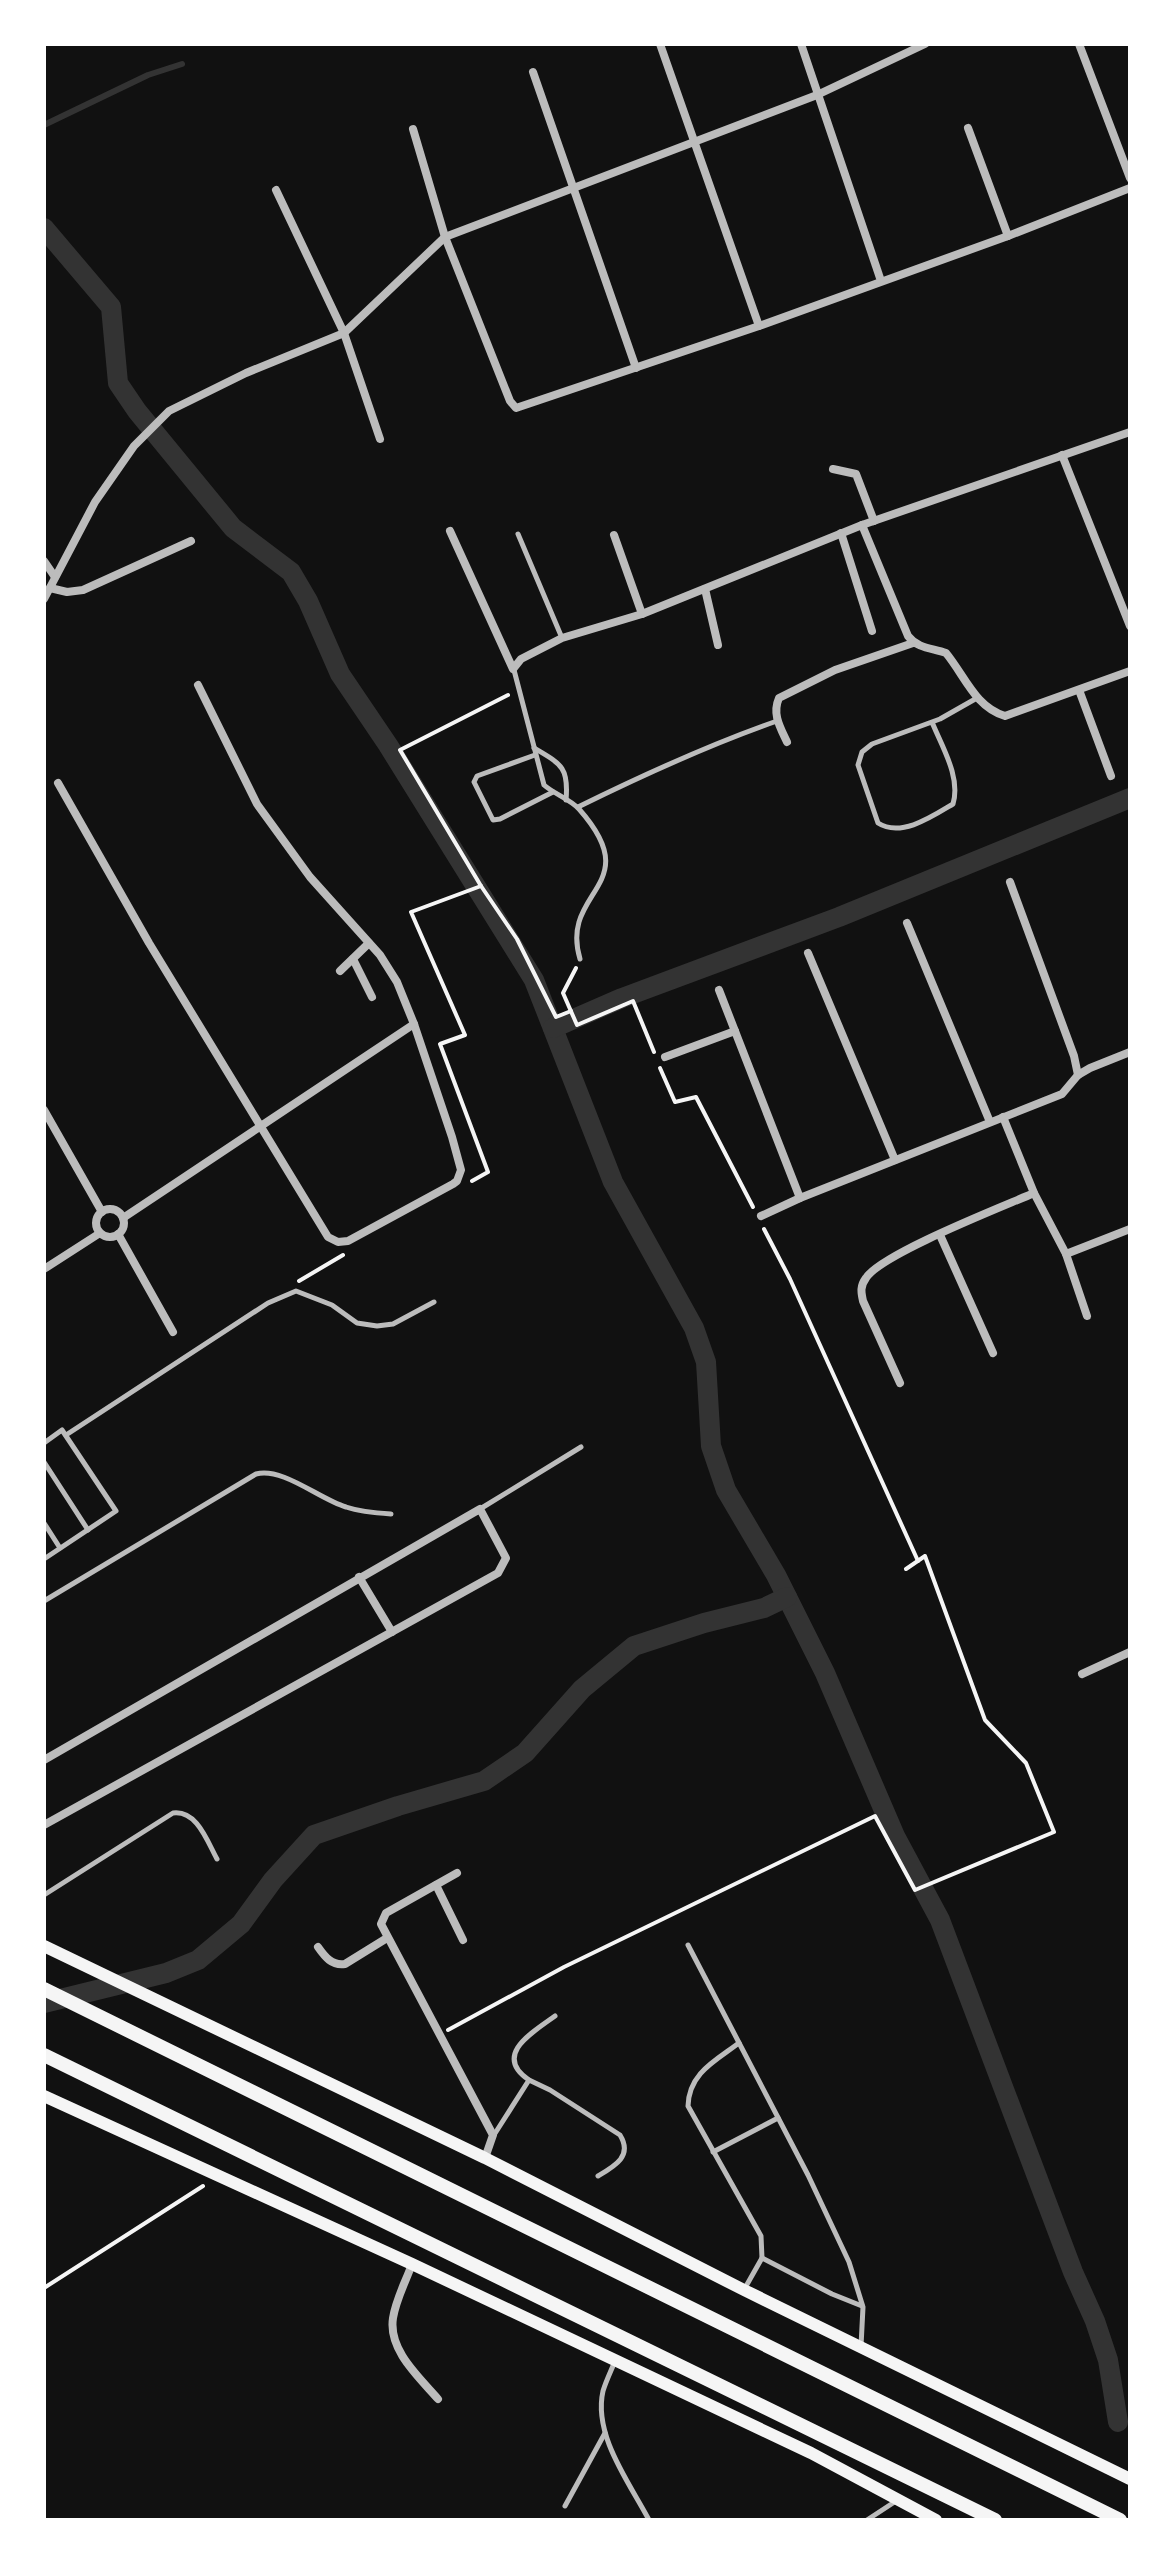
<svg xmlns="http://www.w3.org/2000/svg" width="1174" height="2564" viewBox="0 0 1174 2564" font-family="Overpass,sans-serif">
<rect width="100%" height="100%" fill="#111"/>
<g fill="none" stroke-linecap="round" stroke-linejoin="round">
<path stroke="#333" stroke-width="6" d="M 44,125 L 148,75 L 182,64"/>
<g stroke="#333" stroke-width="20">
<path d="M 44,228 L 111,307 L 118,383 L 137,411 L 233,528 L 291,572 L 308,601 L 340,674 L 388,745 L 534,980 L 613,1182 L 694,1328 L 706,1362 L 711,1446 L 726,1490 L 776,1575 L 825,1673 L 895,1836 L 940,1920 L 1073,2272 L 1095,2321 L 1108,2360 L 1118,2422"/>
<path d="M 553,1028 L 622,998 L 839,917 L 1130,798"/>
<path d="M 44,2003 L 166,1973 L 198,1960 L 241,1924 L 273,1880 L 314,1835 L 398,1806 L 484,1781 L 525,1753 L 582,1689 L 634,1646 L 704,1623 L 764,1608 L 787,1597"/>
</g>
<g stroke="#f5f5f5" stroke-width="4">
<path d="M 508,695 L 400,750 L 481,886 L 517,939 L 556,1017 L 571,1011"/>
<path d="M 576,968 L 563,993 L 577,1025 L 633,1001 L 654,1052"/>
<path d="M 660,1068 L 675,1102 L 696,1097 L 753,1207"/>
<path d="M 472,1181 L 488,1172 L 440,1044 L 465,1035 L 411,912 L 481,886"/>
<path d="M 764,1229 L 790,1279 L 918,1561"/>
<path d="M 299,1281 L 343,1255"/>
<path d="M 448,2030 L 564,1967 L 875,1816 L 915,1890 L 1054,1832 L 1026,1763 L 985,1720 L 925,1556 L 906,1569"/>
<path d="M 44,2288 L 203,2186"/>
</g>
<g stroke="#bcbcbc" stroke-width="5">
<path d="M 518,534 L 562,638"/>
<path d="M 514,670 L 544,785 C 554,794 570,799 579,809 C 648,887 559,889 580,959"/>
<path d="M 932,722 C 942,747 961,777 953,804 C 933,816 901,838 878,823 L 858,765 L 862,752 L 872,744 L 940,719 L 977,698"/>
<path d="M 534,748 C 561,764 569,767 566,800"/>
<path d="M 535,755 L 477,776 L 474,782 L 493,820 L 500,819 L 553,792"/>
<path d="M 578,807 C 643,775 708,745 777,721"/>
<path d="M 66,1435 L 268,1303 L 296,1291 L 332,1305 L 357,1323 L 377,1326 L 393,1324 L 434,1302"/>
<path d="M 44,1443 L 62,1430 L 116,1511 L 44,1559"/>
<path d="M 44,1462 L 88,1530"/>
<path d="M 480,1509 L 581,1447"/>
<path d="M 44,1523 L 60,1548"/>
<path d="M 44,1601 L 256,1474 C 283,1467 319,1499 346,1507 C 361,1512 375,1513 391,1514"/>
<path d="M 44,1895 L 173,1813 C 197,1810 207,1841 217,1859"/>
<path d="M 688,1945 L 808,2175 L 849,2262 L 863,2307 L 861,2346"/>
<path d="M 739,2043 C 715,2061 689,2073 688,2106 L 761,2236 L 762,2258 L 745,2288"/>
<path d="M 529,2080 C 492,2055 533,2032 555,2016"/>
<path d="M 494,2135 L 529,2080 L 550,2090 L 620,2135 C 633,2156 615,2166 598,2176"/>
<path d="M 713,2152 L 778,2118"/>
<path d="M 762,2258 L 832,2294 L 862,2306"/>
<path d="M 615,2361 C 611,2371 606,2381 603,2391 C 593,2435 629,2482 649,2520"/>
<path d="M 565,2506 L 605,2433"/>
<path d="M 867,2520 L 896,2501"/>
</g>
<g stroke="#bcbcbc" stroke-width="8">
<path d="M 660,44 L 759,326"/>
<path d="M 801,44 L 881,281"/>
<path d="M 1079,44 L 1130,178"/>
<path d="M 533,72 L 636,368"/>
<path d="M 968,128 L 1008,236"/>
<path d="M 413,129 L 445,237 L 510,401 L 516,408 L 759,326 L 1008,236 L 1130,188"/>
<path d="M 276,190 L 344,333 L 380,439"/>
<path d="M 1062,455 L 1130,626"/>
<path d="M 833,469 L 856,474 L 874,521"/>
<path d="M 862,525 L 908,636 C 918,649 932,648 946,653 C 965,676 975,707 1005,716 L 1130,671"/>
<path d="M 450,531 L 513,669 L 521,659 L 562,638 L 642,614 L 862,525 L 1130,432"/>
<path d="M 841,533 L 872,631"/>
<path d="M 614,535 L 642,614"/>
<path d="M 44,561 L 55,577"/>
<path d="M 50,588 L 67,592 L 83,590 L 191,541"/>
<path d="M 705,589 L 718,645"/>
<path d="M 44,599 L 95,502 L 134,446 L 169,411 L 246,373 L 344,333 L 445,237 L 817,95 L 925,44"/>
<path d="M 1079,690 L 1111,776"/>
<path d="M 787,742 C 780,727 772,714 779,698 L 835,670 L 913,643"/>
<path d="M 58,783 L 149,943 L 328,1237 L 338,1242 L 348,1241 L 453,1184 L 457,1181 L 461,1170 L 452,1137 L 414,1024 L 397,982 L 380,955 L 310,877 L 257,804 L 198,685"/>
<path d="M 1010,882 L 1074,1056 L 1078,1075"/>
<path d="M 907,923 L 990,1122"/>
<path d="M 808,953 L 895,1160"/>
<path d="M 353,959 L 372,997"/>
<path d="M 340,971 L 369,943"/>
<path d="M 719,990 L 800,1198 L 1062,1094 L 1078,1075 L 1090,1068 L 1130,1052"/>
<path d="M 665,1057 L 735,1031"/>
<path d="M 44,1110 L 102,1212"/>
<path d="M 1003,1117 L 1034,1193 L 1066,1254 L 1087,1316"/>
<circle cx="110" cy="1223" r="14"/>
<path d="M 761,1216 L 800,1198"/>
<path d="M 123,1218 L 414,1024"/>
<path d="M 118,1234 L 173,1332"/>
<path d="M 940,1235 L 993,1353"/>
<path d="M 1066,1254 L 1130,1229"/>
<path d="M 44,1269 L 100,1233"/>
<path d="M 900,1383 L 863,1301 C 861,1292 860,1286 866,1278 C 881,1254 1002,1207 1034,1193"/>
<path d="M 359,1577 L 392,1632"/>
<path d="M 1082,1674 L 1130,1652"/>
<path d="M 44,1760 L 480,1509 L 506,1558 L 498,1573 L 44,1825"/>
<path d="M 457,1873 L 386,1913 L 381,1924 L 493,2135 L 485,2158"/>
<path d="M 436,1885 L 463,1940"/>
<path d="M 318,1947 C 325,1957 332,1966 345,1964 L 387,1938"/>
<path d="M 412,2264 C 406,2281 396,2299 393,2318 C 388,2350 419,2377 438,2399"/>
</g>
<g stroke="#f5f5f5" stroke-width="12">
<path d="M 44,1946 L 485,2158 L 744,2290 L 1130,2479"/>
<path d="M 44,2096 L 412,2264 L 811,2453 L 936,2520"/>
</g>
<g stroke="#f5f5f5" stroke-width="14">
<path d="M 44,1989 L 1120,2520"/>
<path d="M 44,2055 L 995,2520"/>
</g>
</g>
<rect width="1174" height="2564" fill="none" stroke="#ffffff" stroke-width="92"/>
</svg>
